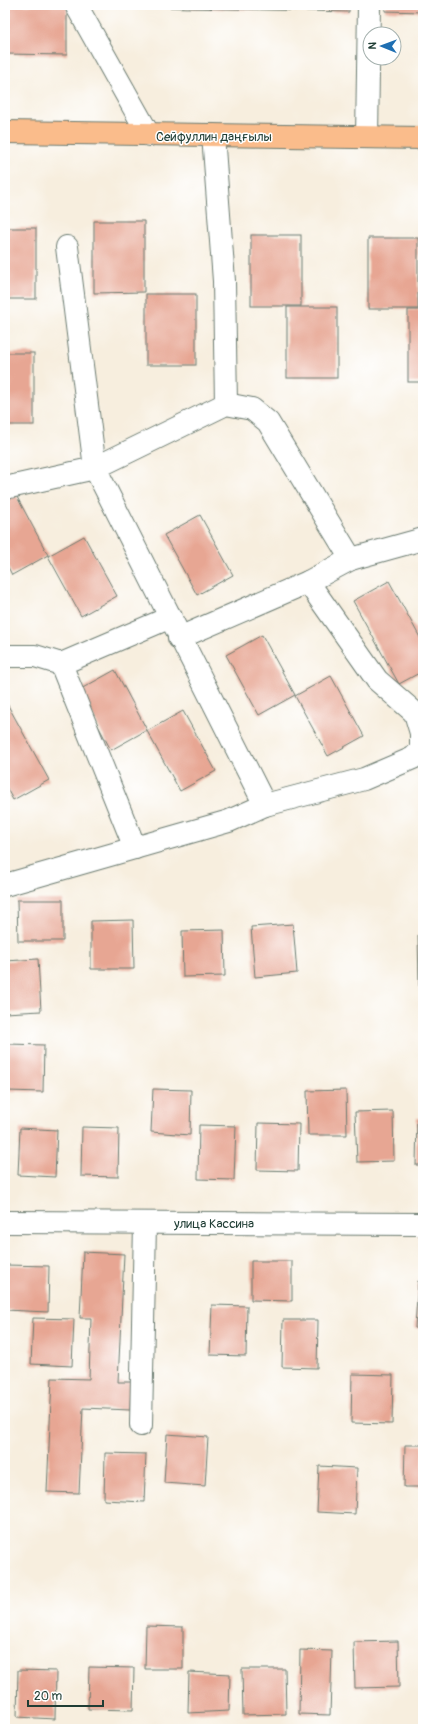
<svg xmlns="http://www.w3.org/2000/svg" width="428" height="1734" viewBox="0 0 428 1734" font-family="Pangolin,sans-serif">
<rect width="100%" height="100%" fill="#fff"/>
<filter id="ink" filterUnits="userSpaceOnUse"><feTurbulence type="fractalNoise" baseFrequency=".025" numOctaves="2"/><feDisplacementMap in="SourceGraphic" scale="8" xChannelSelector="R" yChannelSelector="G"/><feConvolveMatrix kernelMatrix="1 2 1 2 8 2 1 2 1" color-interpolation-filters="sRGB"/></filter>
<filter id="wash" filterUnits="userSpaceOnUse"><feTurbulence type="fractalNoise" baseFrequency=".012" numOctaves="4" result="noise"/><feDisplacementMap in="SourceGraphic" scale="16" xChannelSelector="R" yChannelSelector="G"/><feGaussianBlur stdDeviation="0.9" result="paint"/><feColorMatrix in="noise" values="0 0 0 0 0 0 0 0 0 0 0 0 0 0 0 0 0 1.4 0 .05"/><feComposite in="paint" operator="in"/></filter>
<g filter="url(#wash)">
<rect width="100%" height="100%" fill="#f7eede"/>
<g id="blocks">
<g fill="#e7a693">
<path d="M 5,5 L 67,5 L 67,55 L 5,54 Z"/>
<path d="M 115,5 L 349,5 L 349,12 L 115,6 Z"/>
<path d="M 385,5 L 423,5 L 423,12 L 385,11 Z"/>
<path d="M 94,221 L 144,221 L 144,292 L 94,293 Z"/>
<rect x="5" y="228" width="31" height="71"/>
<rect x="251" y="235" width="50" height="71"/>
<rect x="368" y="238" width="50" height="71"/>
<rect x="146" y="294" width="50" height="71"/>
<rect x="287" y="307" width="50" height="71"/>
<rect x="408" y="310" width="15" height="72"/>
<rect x="5" y="353" width="29" height="72"/>
<path d="M 16,495 L 48,555 L 12,575 L 5,561 L 5,501 Z"/>
<path d="M 200,515 L 233,575 L 197,595 L 164,535 Z"/>
<path d="M 84,536 L 117,596 L 81,616 L 48,556 Z"/>
<path d="M 389,581 L 423,643 L 423,671 L 399,684 L 353,601 Z"/>
<path d="M 262,635 L 295,695 L 259,715 L 226,655 Z"/>
<path d="M 115,670 L 147,730 L 111,750 L 79,690 Z"/>
<path d="M 331,676 L 364,736 L 328,756 L 295,696 Z"/>
<path d="M 5,700 L 49,780 L 13,800 L 5,785 Z"/>
<path d="M 183,711 L 216,771 L 180,791 L 147,731 Z"/>
<path d="M 17,900 L 63,900 L 63,941 L 18,941 Z"/>
<path d="M 133,920 L 134,969 L 91,969 L 91,921 Z"/>
<path d="M 293,924 L 297,973 L 255,977 L 251,927 Z"/>
<path d="M 224,930 L 225,976 L 183,977 L 182,931 Z"/>
<path d="M 423,934 L 423,986 L 419,986 L 418,935 Z"/>
<path d="M 38,959 L 41,1011 L 5,1013 L 5,961 Z"/>
<path d="M 8,1044 L 44,1045 L 43,1092 L 7,1091 Z"/>
<path d="M 153,1089 L 191,1090 L 190,1135 L 151,1132 Z"/>
<path d="M 346,1090 L 347,1135 L 308,1135 L 307,1091 Z"/>
<path d="M 393,1111 L 394,1161 L 357,1162 L 355,1112 Z"/>
<path d="M 417,1118 L 423,1118 L 423,1165 L 416,1165 Z"/>
<path d="M 258,1123 L 299,1124 L 298,1171 L 257,1170 Z"/>
<path d="M 199,1125 L 236,1126 L 234,1180 L 198,1179 Z"/>
<path d="M 82,1127 L 119,1128 L 118,1177 L 81,1176 Z"/>
<path d="M 20,1128 L 57,1130 L 55,1177 L 18,1175 Z"/>
<path d="M 83,1252 L 124,1254 L 118,1382 L 131,1382 L 130,1410 L 83,1408 L 79,1493 L 47,1492 L 52,1378 L 89,1379 L 91,1318 L 80,1318 Z"/>
<path d="M 251,1261 L 292,1261 L 292,1301 L 251,1300 Z"/>
<path d="M 6,1265 L 49,1266 L 48,1312 L 5,1310 Z"/>
<path d="M 418,1281 L 423,1281 L 423,1329 L 415,1328 Z"/>
<path d="M 212,1305 L 247,1306 L 246,1356 L 210,1355 Z"/>
<path d="M 33,1318 L 74,1319 L 72,1366 L 31,1364 Z"/>
<path d="M 283,1320 L 318,1320 L 317,1368 L 282,1367 Z"/>
<path d="M 352,1374 L 393,1375 L 392,1424 L 351,1423 Z"/>
<path d="M 167,1434 L 208,1437 L 205,1486 L 164,1483 Z"/>
<path d="M 405,1445 L 423,1445 L 423,1487 L 404,1487 Z"/>
<path d="M 105,1453 L 146,1454 L 144,1502 L 104,1500 Z"/>
<path d="M 319,1466 L 357,1468 L 355,1514 L 317,1512 Z"/>
<path d="M 146,1626 L 183,1627 L 183,1669 L 145,1669 Z"/>
<path d="M 398,1641 L 399,1687 L 355,1688 L 354,1642 Z"/>
<path d="M 300,1650 L 332,1651 L 330,1715 L 299,1714 Z"/>
<path d="M 89,1667 L 134,1668 L 133,1710 L 88,1709 Z"/>
<path d="M 242,1669 L 285,1669 L 286,1714 L 243,1715 Z"/>
<path d="M 18,1670 L 56,1671 L 55,1719 L 17,1717 Z"/>
<path d="M 189,1672 L 230,1674 L 229,1711 L 188,1713 Z"/>
</g>
</g>
</g>
<g filter="url(#ink)">
<use href="#blocks" fill-opacity="0" stroke="#6b7b70" stroke-width="1"/>
<g fill="none" stroke-linecap="round" stroke-linejoin="round">
<defs>
<g id="minor">
<path d="M 76,5 L 149,135"/>
<path d="M 213,135 L 224,281 L 226,404"/>
<path d="M 367,137 L 369,5"/>
<path d="M 67,247 L 95,468 L 265,805"/>
<path d="M 5,488 L 95,468 L 226,404 L 252,409 L 268,422 L 351,559"/>
<path d="M 179,638 L 308,582 L 351,559 L 423,539"/>
<path d="M 5,656 L 35,656 L 61,664 L 135,848"/>
<path d="M 61,664 L 171,617"/>
<path d="M 5,885 L 229,821 L 265,805 L 364,779 L 413,758 L 421,750 L 421,733 L 415,713 L 377,680 L 308,582"/>
<path d="M 5,1222 L 423,1224"/>
<path d="M 141,1425 L 145,1223"/>
</g>
<path id="major" d="M 5,132 L 423,138"/>
</defs>
<use href="#minor" stroke="#6b7b70" stroke-width="24"/>
<use href="#major" stroke="#6b7b70" stroke-width="24"/>
<use href="#minor" stroke="#fff" stroke-width="22"/>
<use href="#major" stroke="#fabc8b" stroke-width="22"/>
</g>
</g>
<g text-anchor="middle" stroke-width="3" stroke-linejoin="round" paint-order="stroke">
<g font-size="13" fill="#1f3d34" stroke="#fff">
<text x="214" y="141">Сейфуллин даңғылы</text>
<text x="214" y="1228">улица Кассина</text>
</g>
</g>
<rect width="428" height="1734" fill="none" stroke="#fff" stroke-width="20"/>
<g transform="translate(382 46) rotate(271)"><circle r="19" fill="#ffffff" stroke="#a5b1ae"/>
<path d="M0-3L7 15L0 10L-7 15Z" fill="#1f6fb2"/>
<text y="-6" font-size="11" font-weight="bold" text-anchor="middle" fill="#1f3d34">N</text>
</g>
<path d="M28 1700v6h75v-6" fill="none" stroke="#1f3d34" stroke-width="2"/>
<text x="34" y="1700" font-size="12" fill="#1f3d34" stroke="#ffffff" stroke-width="3" paint-order="stroke">20 m</text>
</svg>
